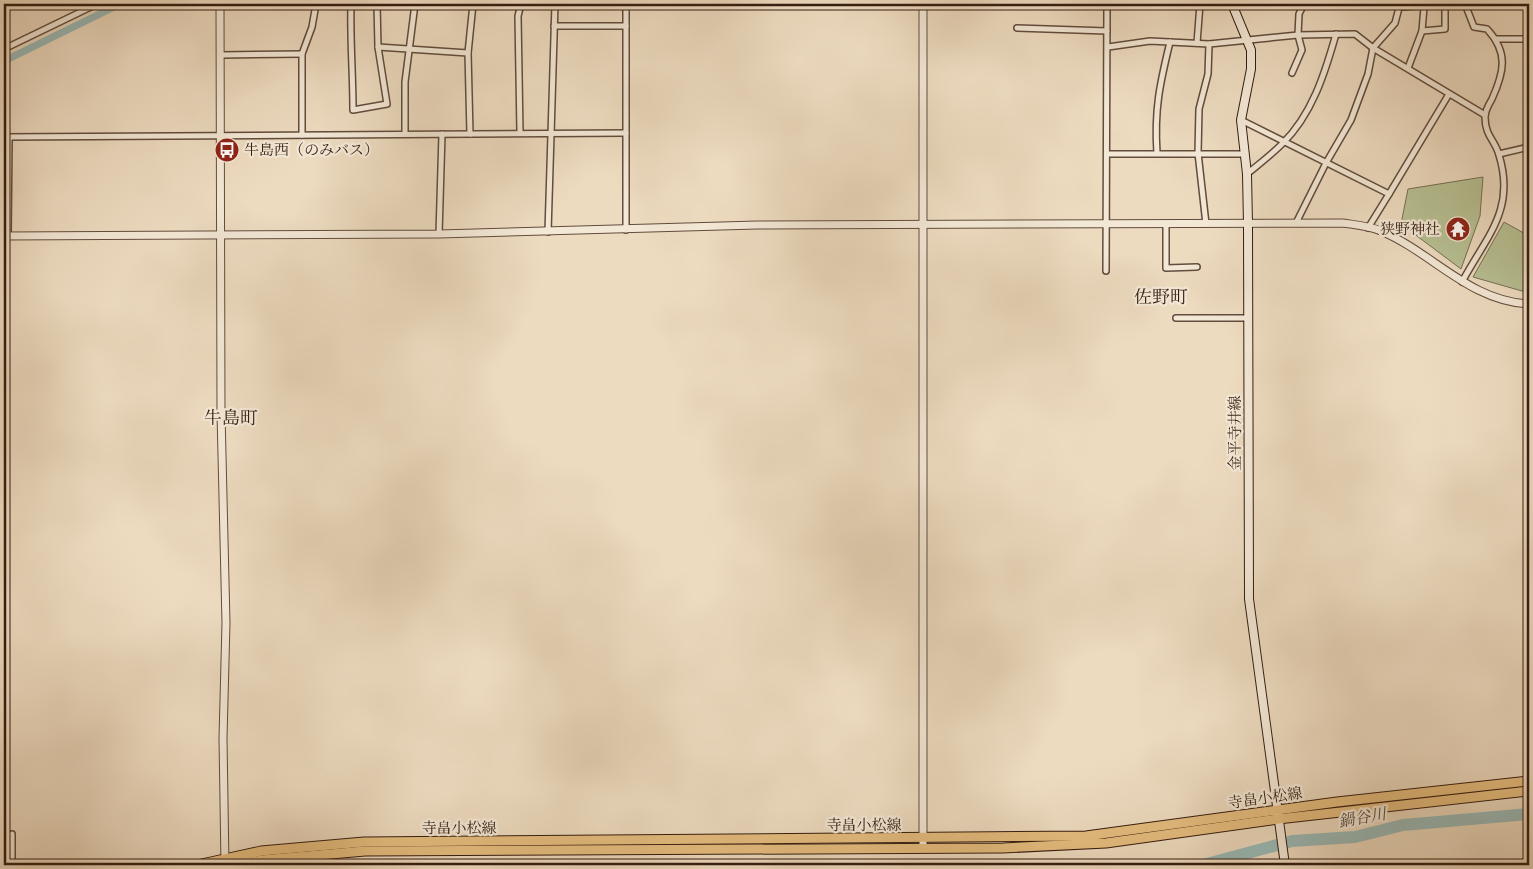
<svg xmlns="http://www.w3.org/2000/svg" width="1533" height="869" viewBox="0 0 1533 869" font-family="Alegreya,'Noto Serif JP',serif">
<rect width="100%" height="100%" fill="#eddbc0"/>
<filter id="stains"><feTurbulence type="fractalNoise" baseFrequency=".004" numOctaves="4"/><feColorMatrix values="0 0 0 0 .2 0 0 0 0 .09 0 0 0 0 .02 0 0 0 .5 -.17"/></filter>
<radialGradient id="worn" r=".72"><stop offset=".6" stop-color="#630" stop-opacity="0"/><stop offset="1" stop-color="#630" stop-opacity=".3"/></radialGradient>
<g fill="#b7c093" stroke="#766e52">
<path d="M 1483,177 L 1480,216 L 1461,269 L 1401,224 L 1408,189 Z"/>
<path d="M 1504,222 L 1529,236 L 1529,293 L 1473,277 Z"/>
</g>
<g fill="none" stroke-linecap="round" stroke-linejoin="round">
<path stroke="#9abab8" stroke-width="7" d="M 4,61 L 120,4"/>
<path stroke="#9abab8" stroke-width="12" d="M 1203,865 L 1292,841 L 1355,837 L 1403,825 L 1529,814"/>
<defs>
<g id="minor">
<path d="M 351,4 C 350,40 353,75 353,110 L 387,104 L 378,47 L 377,4"/>
<path d="M 1400,7 L 1457,4"/>
<path d="M 554,26 L 626,26"/>
<path d="M 1017,28 L 1107,31"/>
<path d="M 1422,31 L 1445,29 L 1445,5"/>
<path d="M 1496,39 L 1529,39"/>
<path d="M 1197,43 L 1200,4"/>
<path d="M 378,47 L 468,53"/>
<path d="M 1108,47 L 1150,41 L 1209,44 L 1298,35 L 1355,34 L 1373,48 L 1485,115"/>
<path d="M 4,49 L 97,4"/>
<path d="M 221,55 L 302,54"/>
<path d="M 1408,68 L 1422,31 L 1424,7"/>
<path d="M 1292,73 L 1302,50 L 1298,35 L 1299,14 L 1304,4"/>
<path d="M 1241,120 L 1389,194 L 1368,228"/>
<path d="M 520,133 L 518,16 L 521,4"/>
<path d="M 405,134 L 405,82 L 415,4"/>
<path d="M 470,134 L 468,53 L 473,4"/>
<path d="M 302,135 L 302,54 L 312,27 L 316,4"/>
<path d="M 4,137 L 626,133"/>
<path d="M 1157,153 C 1154,110 1160,83 1170,42"/>
<path d="M 1107,154 L 1243,154"/>
<path d="M 1499,154 L 1529,147"/>
<path d="M 1247,174 C 1259,164 1271,155 1282,144 C 1312,115 1325,73 1336,34"/>
<path d="M 1389,194 L 1449,94"/>
<path d="M 1296,223 L 1326,163 L 1351,120 L 1368,74 L 1373,48 L 1395,23 L 1400,4"/>
<path d="M 1166,224 L 1166,268 L 1197,267"/>
<path d="M 1206,224 L 1198,153 L 1199,109 L 1208,74 L 1209,44"/>
<path d="M 626,230 L 626,4"/>
<path d="M 548,232 L 555,4"/>
<path d="M 439,234 L 442,134"/>
<path d="M 8,236 L 9,137"/>
<path d="M 1106,271 L 1107,4"/>
<path d="M 1462,282 C 1486,237 1516,210 1499,155 C 1495,140 1485,136 1485,117 C 1485,111 1489,104 1492,99 C 1504,72 1509,53 1487,29 L 1474,27 L 1465,4"/>
<path d="M 1176,318 L 1248,318"/>
<path d="M 12,834 L 12,865"/>
</g>
<g id="tertiary">
<path d="M 220,4 L 221,413 L 226,623 L 223,738 L 225,865"/>
<path d="M 4,236 L 439,234 L 757,225 L 1343,223 C 1356,225 1369,226 1381,231 C 1433,253 1469,301 1529,304"/>
<path d="M 923,848 L 923,4"/>
</g>
<path id="secondary" d="M 1232,4 L 1251,50 L 1251,69 L 1241,120 L 1247,174 L 1248,224 L 1249,599 L 1285,865"/>
<g id="primary">
<path d="M 197,865 L 261,851 L 364,842 L 1086,836 L 1337,802 L 1529,781"/>
<path d="M 235,865 L 262,860 L 365,851 L 1003,848 L 1106,843 L 1278,819 L 1529,791"/>
</g>
</defs>
<use href="#minor" stroke="#624c3c" stroke-width="8"/>
<use href="#tertiary" stroke="#624c3c" stroke-width="9"/>
<use href="#secondary" stroke="#341d10" stroke-width="10"/>
<use href="#primary" stroke="#341d10" stroke-width="11"/>
<use href="#minor" stroke="#f3e8d6" stroke-width="5"/>
<use href="#tertiary" stroke="#f3e8d6" stroke-width="7"/>
<use href="#secondary" stroke="#f3e8d6" stroke-width="8"/>
<use href="#primary" stroke="#e6be80" stroke-width="9"/>
</g>
<defs>
<symbol id="bus-disc" viewBox="-11 -11 22 22"><circle r="9.5" fill="#8f2418" stroke="#f3e8d6"/><path d="M-5-6H5V4H4V6H2V4H-2V6H-4V4H-5ZM-3.5-4V0h7V-4ZM-3.5 1.2v1.5H-2V1.2ZM2 1.2v1.5H3.5V1.2Z" fill="#fff"/></symbol>
<symbol id="temple-disc" viewBox="-11 -11 22 22"><circle r="9.5" fill="#8f2418" stroke="#f3e8d6"/><path d="M0-6L5-2H3V0L6.5 2.5H4V6H1.5V3h-3V6H-4V2.5H-6.5L-3 0V-2H-5Z" fill="#fff"/></symbol>
</defs>
<g fill-rule="evenodd">
<use href="#bus-disc" x="213" y="136" width="28" height="28"/>
<use href="#temple-disc" x="1444" y="215" width="28" height="28"/>
</g>
<g text-anchor="middle" stroke-width="4.5" stroke-linejoin="round" paint-order="stroke">
<g font-size="15" fill="#341d10" stroke="#f3e8d6" text-anchor="start">
<text x="244" y="155">牛島西（のみバス）</text>
<text x="1440" y="234" text-anchor="end">狭野神社</text>
</g>
<g font-size="15" fill="#341d10" stroke="#f3e8d6">
<text transform="translate(1235 433) rotate(-90)" y="5">金平寺井線</text>
<text transform="translate(1265 798) rotate(-8)" y="5">寺畠小松線</text>
<text x="864" y="830">寺畠小松線</text>
<text x="459" y="833">寺畠小松線</text>
</g>
<g font-size="16" font-style="italic" fill="#534c42" stroke="#f3e8d6">
<text transform="translate(1362 817) rotate(-10)" y="6">鍋谷川</text>
</g>
<g font-size="18" fill="#341d10" stroke="#f3e8d6">
<text x="1161" y="303">佐野町</text>
<text x="231" y="424">牛島町</text>
</g>
</g>
<rect width="1533" height="869" fill="none" stroke="#eddbc0" stroke-width="20"/>
<rect x="5" y="5" width="1523" height="859" fill="none" stroke="#341d10" stroke-width="2.5"/>
<rect x="10" y="10" width="1513" height="849" fill="none" stroke="#341d10"/>
<rect width="100%" height="100%" filter="url(#stains)"/>
<rect width="100%" height="100%" fill="url(#worn)"/>
</svg>
